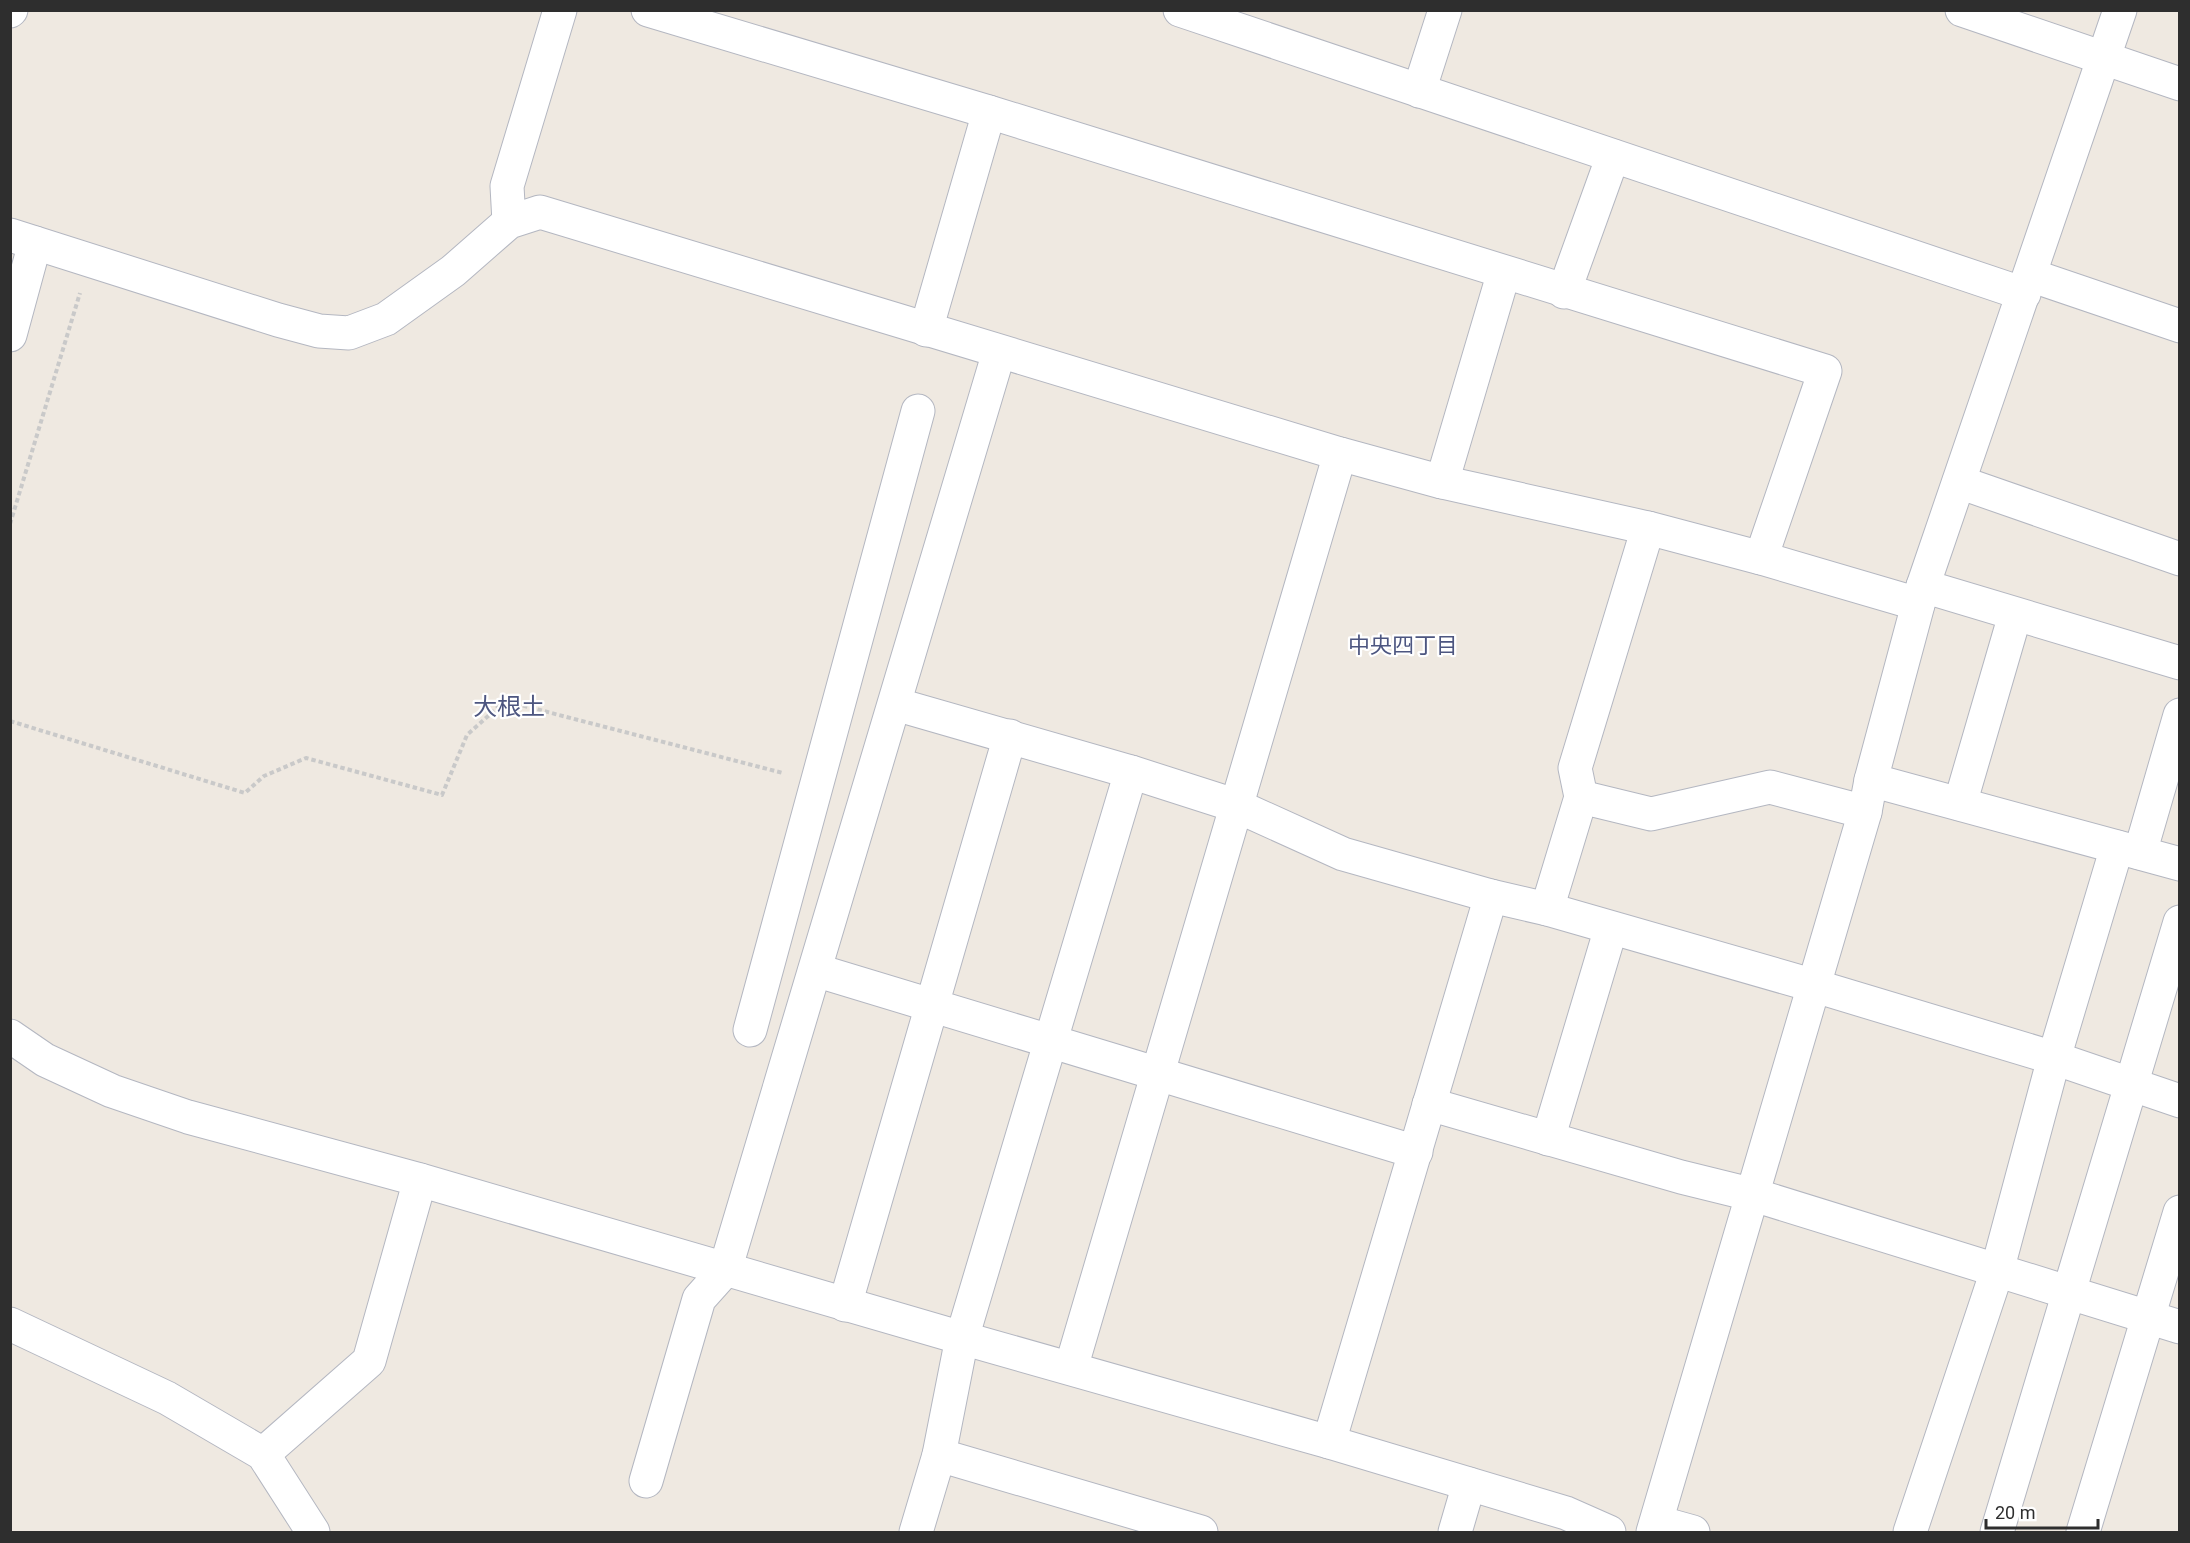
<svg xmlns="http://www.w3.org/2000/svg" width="2190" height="1543" viewBox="0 0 2190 1543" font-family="Roboto,'Noto Sans JP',sans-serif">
<rect width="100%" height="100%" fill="#efe9e1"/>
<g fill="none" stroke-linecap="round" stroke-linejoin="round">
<defs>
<g id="minor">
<path d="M 648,10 L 989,112 L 1825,371 L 1761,558"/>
<path d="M 1180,10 L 2024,294"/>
<path d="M 1962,10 L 2180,84"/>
<path d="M 10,11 L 11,10"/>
<path d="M 1419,91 L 1445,10"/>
<path d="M 509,222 L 507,186 L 560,10"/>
<path d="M 10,235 L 278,320 L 319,331 L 349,333 L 386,319 L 453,271 L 509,222 L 540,212 L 1340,454 L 1442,482 L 1648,528 L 1761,558 L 1918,604"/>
<path d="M 2030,275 L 2180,326"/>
<path d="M 1564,292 L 1613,156"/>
<path d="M 926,330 L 989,112"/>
<path d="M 10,335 L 35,243"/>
<path d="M 1442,482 L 1504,272"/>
<path d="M 1959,482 L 2180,559"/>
<path d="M 1923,586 L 2180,663"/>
<path d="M 895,704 L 1131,772 L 1237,806 L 1343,854 L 1491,896 L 1547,909 L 1815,986 L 2054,1058 L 2180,1101"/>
<path d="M 1871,780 L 2180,864"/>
<path d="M 1581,797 L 1575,768 L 1648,528"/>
<path d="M 1960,804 L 2015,615"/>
<path d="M 2140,853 L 2180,715"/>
<path d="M 1547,909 L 1581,797 L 1651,814 L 1770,787 L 1865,812"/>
<path d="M 815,970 L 1416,1152"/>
<path d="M 750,1030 L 918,411"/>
<path d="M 10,1036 L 45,1060 L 112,1091 L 188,1117 L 420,1180 L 962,1338 L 1329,1442 L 1566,1513 L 1609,1532"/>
<path d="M 1429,1104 L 1681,1177 L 1754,1195 L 2180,1327"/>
<path d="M 1548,1139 L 1611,928"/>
<path d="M 845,1305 L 1010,736"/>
<path d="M 10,1324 L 167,1398 L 263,1454 L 313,1532"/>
<path d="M 1071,1368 L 1340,454"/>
<path d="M 1329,1442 L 1491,896"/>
<path d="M 263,1454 L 369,1361 L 420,1180"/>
<path d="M 939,1455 L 1201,1532"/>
<path d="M 646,1481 L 699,1299 L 725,1270 L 999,352"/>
<path d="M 1657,1522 L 1693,1532"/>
<path d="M 916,1532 L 939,1455 L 962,1338 L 1131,772"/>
<path d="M 1455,1532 L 1469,1484"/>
<path d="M 1653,1532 L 1865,812 L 1871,780 L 1923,586 L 2120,10"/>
<path d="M 1910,1532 L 1997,1271 L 2054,1058 L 2117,847"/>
<path d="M 1997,1532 L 2180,922"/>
<path d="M 2083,1532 L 2180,1212"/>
</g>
</defs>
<use href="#minor" stroke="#b4b7c1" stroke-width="35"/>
<g stroke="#c9c9c9" stroke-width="4" stroke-dasharray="4.5 3" stroke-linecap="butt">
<path d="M 10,524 L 80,293"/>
<path d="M 10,721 L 245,793 L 264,776 L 306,758 L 442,795 L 467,735 L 505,701 L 783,773"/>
</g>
<use href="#minor" stroke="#fff" stroke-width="33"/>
</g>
<g text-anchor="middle" stroke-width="4.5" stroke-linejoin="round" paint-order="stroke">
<g font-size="22" fill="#4d5680" stroke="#fff">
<text x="1403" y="653">中央四丁目</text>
</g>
<g font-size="24" fill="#4d5680" stroke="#fff">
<text x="509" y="715">大根土</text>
</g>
</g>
<rect width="2190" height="1543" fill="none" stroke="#2e2e2e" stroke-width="24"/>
<path d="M1986 1519v9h112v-9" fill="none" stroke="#2e2e2e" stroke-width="3"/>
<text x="1995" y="1519" font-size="18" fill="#2e2e2e" stroke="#ffffff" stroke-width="4.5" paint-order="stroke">20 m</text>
</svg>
